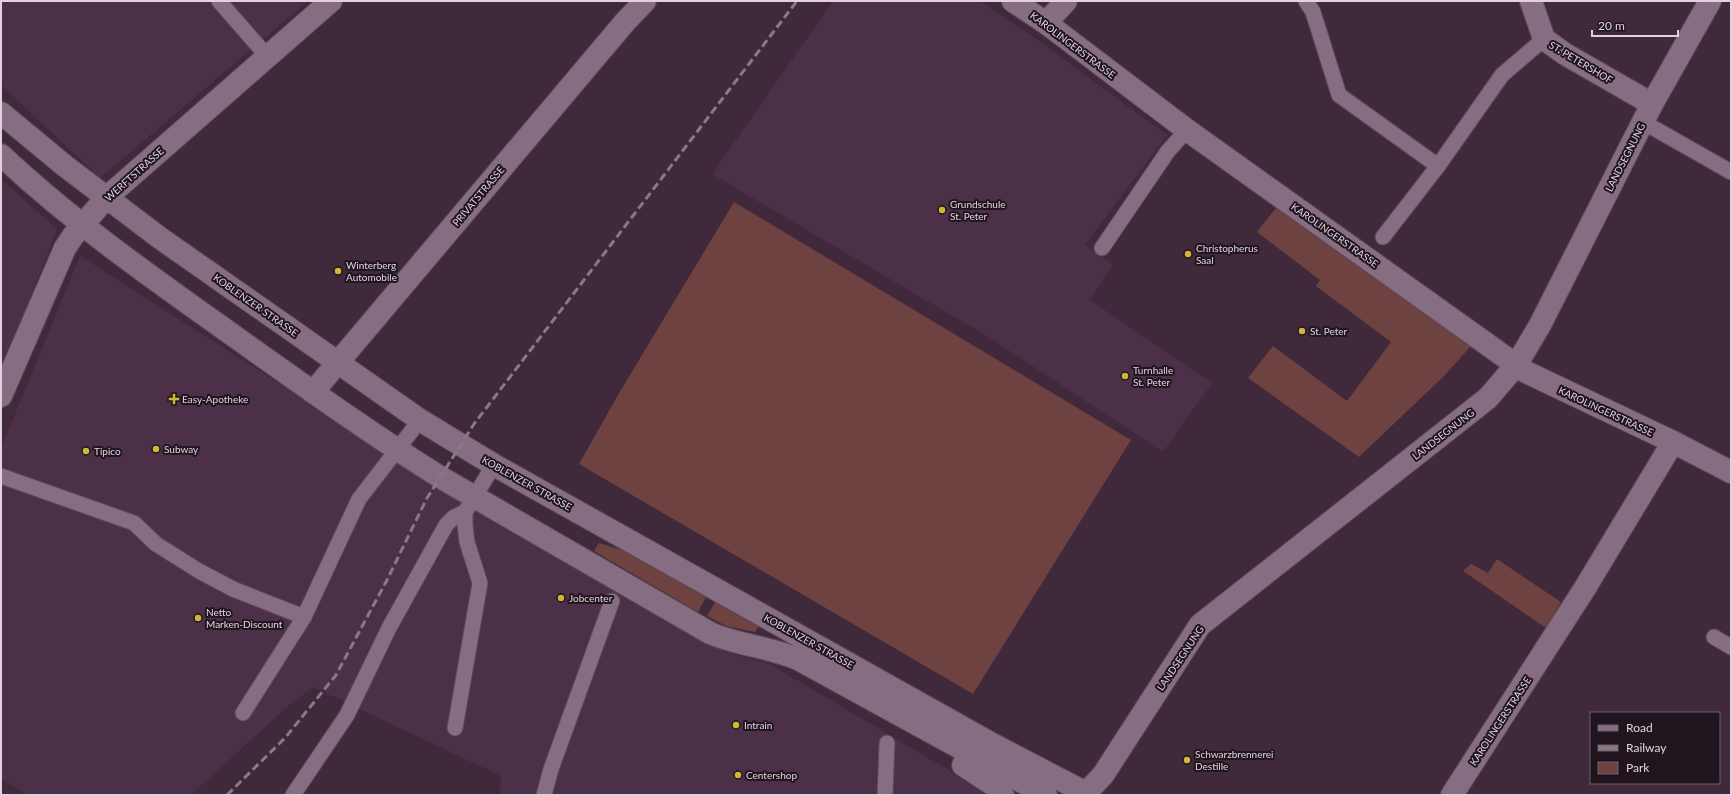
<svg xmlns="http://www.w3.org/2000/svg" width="1732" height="796" viewBox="0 0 1732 796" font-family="Lato,sans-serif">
<rect width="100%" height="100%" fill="#3f293b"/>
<g fill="#4c3047">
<path d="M 1,1 L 308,1 L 100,178 L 1,85 Z"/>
<path d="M 833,1 L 980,1 L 1035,38 L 1167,135 L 1085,245 L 1113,265 L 1090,300 L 1212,383 L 1163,452 L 990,338 L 712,174 Z"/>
<path d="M 1,179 L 57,229 L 1,374 Z"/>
<path d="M 80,256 L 473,507 L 730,653 L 770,664 L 982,790 L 984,795 L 500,795 L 501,776 L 313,687 L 288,706 L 191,795 L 28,795 L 1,779 L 1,448 Z"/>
</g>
<g fill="#6e4240">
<path d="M 734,202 L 1131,440 L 973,694 L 579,464 L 618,395 Z"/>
<path d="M 1280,203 L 1473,344 L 1444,376 L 1359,457 L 1248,378 L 1273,346 L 1347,401 L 1391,342 L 1316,286 L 1320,280 L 1257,232 Z"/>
<path d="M 599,543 L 635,554 L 706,597 L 698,612 L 594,551 Z"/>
<path d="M 1497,559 L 1561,602 L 1546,628 L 1463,571 L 1471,564 L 1488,573 Z"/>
<path d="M 716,601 L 759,626 L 755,632 L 726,626 L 707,616 Z"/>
</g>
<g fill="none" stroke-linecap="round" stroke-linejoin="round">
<defs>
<g id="lane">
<path d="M 219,1 L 267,56"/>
<path d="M 1306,1 L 1313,12 L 1339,95 L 1438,166"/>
<path d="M 1643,122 L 1731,172"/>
<path d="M 1383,237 L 1438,166 L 1502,75 L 1544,39"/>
<path d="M 1102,248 L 1168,151 L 1187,130"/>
<path d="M 1,476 L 134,523 L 156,544 L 199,571 L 233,589 L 304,617"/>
<path d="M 1714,637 L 1731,647"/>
<path d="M 243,713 L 304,617 L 359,499 L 420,420"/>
<path d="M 455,728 L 480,583 L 467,542 L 465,525 L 465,512"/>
<path d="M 293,795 L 347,715 L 389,628 L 446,525 L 454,517 L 465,512 L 494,465"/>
<path d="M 544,795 L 551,769 L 612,601"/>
<path d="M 885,795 L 887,743"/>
</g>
<g id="street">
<path d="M 1013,1 L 1046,23 L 1187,130 L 1526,372 L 1673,442 L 1731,472"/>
<path d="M 1531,1 L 1544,39 L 1565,54 L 1652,104"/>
<path d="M 1046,23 L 1066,1"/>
<path d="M 313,392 L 625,22 L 645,1"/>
<path d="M 1,396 L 65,248 L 73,236 L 106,198"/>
<path d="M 1089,795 L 1086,793 L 1103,775 L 1200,625 L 1488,398 L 1517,364 L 1540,325 L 1652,104 L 1710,1"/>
<path d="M 1452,795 L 1585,588 L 1673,442"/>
</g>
<g id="secondary">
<path d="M 1,113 L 65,166 L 160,238 L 420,420 L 494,465 L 994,745 L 1086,793"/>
<path d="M 1,155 C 69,219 144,272 220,326 C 293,378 365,430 440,477 L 710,633 C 738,645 769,647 798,659 L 1046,795"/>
<path d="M 106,198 L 331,1"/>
<path d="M 963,765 L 995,786 L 1003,795"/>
</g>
</defs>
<use href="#lane" stroke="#5a4757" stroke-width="17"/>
<use href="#street" stroke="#5a4757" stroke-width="24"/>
<use href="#secondary" stroke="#5a4757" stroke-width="24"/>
<use href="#lane" stroke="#876d82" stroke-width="15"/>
<use href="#street" stroke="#876d82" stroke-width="22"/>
<use href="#secondary" stroke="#876d82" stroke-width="22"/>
<path stroke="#8b7887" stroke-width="3" stroke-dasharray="8 4" stroke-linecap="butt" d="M 227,795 L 285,738 L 336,675 L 387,580 L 427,498 L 474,424 L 797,1"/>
</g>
<g fill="#d0b736" stroke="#20151e" stroke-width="1.5">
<circle cx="942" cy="210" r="4"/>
<circle cx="1188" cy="254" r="4"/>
<circle cx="338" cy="271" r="4"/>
<circle cx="1302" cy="331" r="4"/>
<circle cx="1125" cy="376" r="4"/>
<path d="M172 393h4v4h4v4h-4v4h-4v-4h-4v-4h4z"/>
<circle cx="156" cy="449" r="4"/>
<circle cx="86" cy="451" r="4"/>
<circle cx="561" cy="598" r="4"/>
<circle cx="198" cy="618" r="4"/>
<circle cx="736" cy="725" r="4"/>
<circle cx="1187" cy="760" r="4"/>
<circle cx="738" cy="775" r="4"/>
</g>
<g text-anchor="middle" stroke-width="4" stroke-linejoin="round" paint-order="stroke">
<g font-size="10" fill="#e1d2de" stroke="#20151e">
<text transform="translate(1073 45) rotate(37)" y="4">KAROLINGERSTRASSE</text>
<text transform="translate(1581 62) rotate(31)" y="4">ST. PETERSHOF</text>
<text transform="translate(1625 157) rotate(-63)" y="4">LANDSEGNUNG</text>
<text transform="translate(134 174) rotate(-42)" y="4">WERFTSTRASSE</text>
<text transform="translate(478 196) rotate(-50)" y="4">PRIVATSTRASSE</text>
<text transform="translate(1335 235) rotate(35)" y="4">KAROLINGERSTRASSE</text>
<text transform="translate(256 305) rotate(35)" y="4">KOBLENZER STRASSE</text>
<text transform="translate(1606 411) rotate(25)" y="4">KAROLINGERSTRASSE</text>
<text transform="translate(1443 434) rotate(-38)" y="4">LANDSEGNUNG</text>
<text transform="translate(527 483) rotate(29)" y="4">KOBLENZER STRASSE</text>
<text transform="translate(809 641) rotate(29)" y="4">KOBLENZER STRASSE</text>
<text transform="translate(1180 658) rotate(-56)" y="4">LANDSEGNUNG</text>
<text transform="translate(1500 721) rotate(-57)" y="4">KAROLINGERSTRASSE</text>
</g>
<g font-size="10" fill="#e1d2de" stroke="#20151e" text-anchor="start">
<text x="950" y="208">Grundschule<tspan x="950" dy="12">St. Peter</tspan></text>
<text x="1196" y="252">Christopherus<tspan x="1196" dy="12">Saal</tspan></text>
<text x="346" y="269">Winterberg<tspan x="346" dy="12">Automobile</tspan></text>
<text x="1310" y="335">St. Peter</text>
<text x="1133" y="374">Turnhalle<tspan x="1133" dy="12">St. Peter</tspan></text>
<text x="182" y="403">Easy-Apotheke</text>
<text x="164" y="453">Subway</text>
<text x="94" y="455">Tipico</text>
<text x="569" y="602">Jobcenter</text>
<text x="206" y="616">Netto<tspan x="206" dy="12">Marken-Discount</tspan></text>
<text x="744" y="729">Intrain</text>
<text x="1195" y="758">Schwarzbrennerei<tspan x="1195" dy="12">Destille</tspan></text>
<text x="746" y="779">Centershop</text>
</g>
</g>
<rect width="1732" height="796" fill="none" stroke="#e1d2de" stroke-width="4"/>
<rect x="1590" y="712" width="130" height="72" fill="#20151e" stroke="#6d616b"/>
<rect x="1598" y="725" width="20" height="6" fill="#876d82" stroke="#6d616b"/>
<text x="1626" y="732" font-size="12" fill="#e1d2de">Road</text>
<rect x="1598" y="745" width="20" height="6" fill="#8b7887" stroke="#6d616b"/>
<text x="1626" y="752" font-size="12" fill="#e1d2de">Railway</text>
<rect x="1598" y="762" width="20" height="12" fill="#6e4240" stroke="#6d616b"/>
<text x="1626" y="772" font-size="12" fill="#e1d2de">Park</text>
<path d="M1592 30v6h86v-6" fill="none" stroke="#e1d2de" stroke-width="2"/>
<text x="1598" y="30" font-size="12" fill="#e1d2de" stroke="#20151e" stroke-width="3" paint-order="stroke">20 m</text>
</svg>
